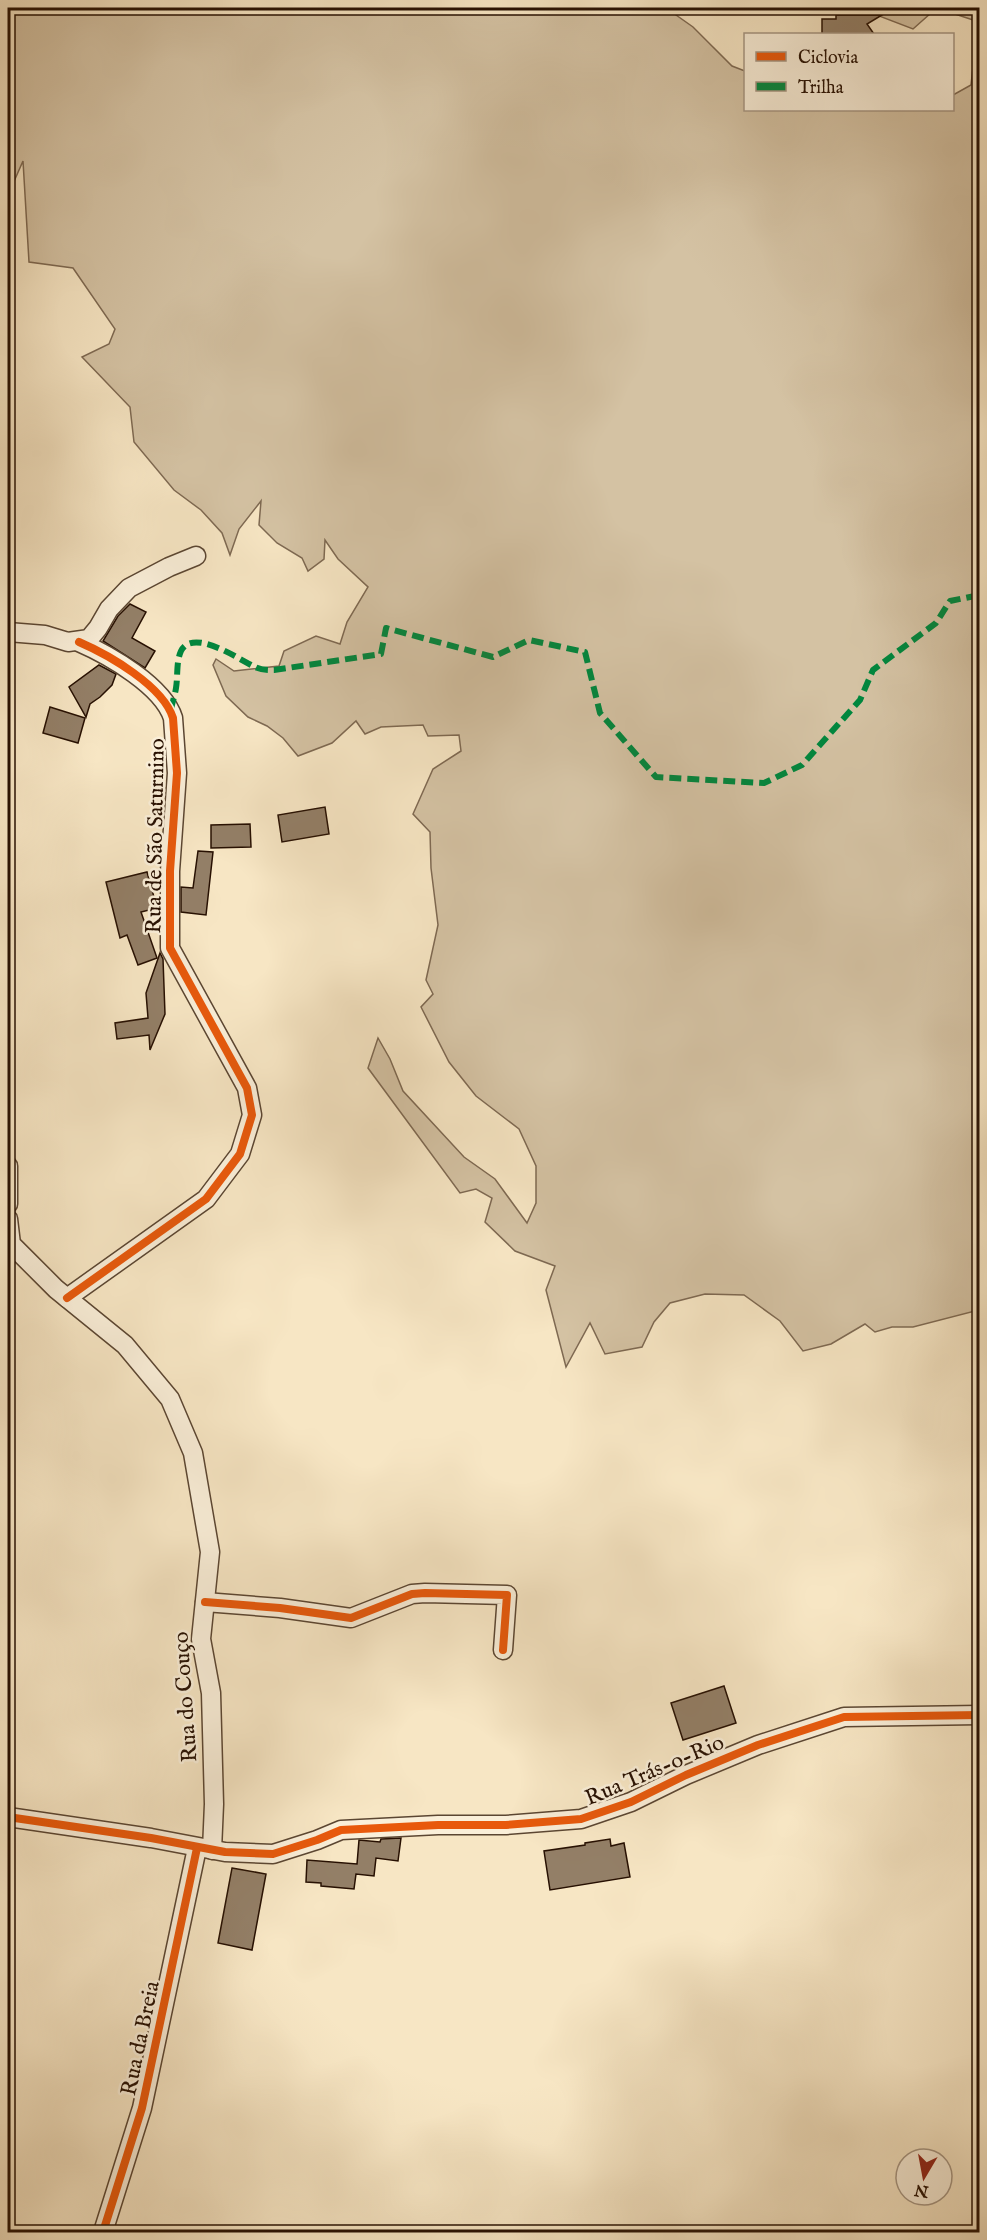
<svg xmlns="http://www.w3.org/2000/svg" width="987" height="2240" viewBox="0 0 987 2240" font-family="'IM FELL English',serif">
<rect width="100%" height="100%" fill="#f7e6c4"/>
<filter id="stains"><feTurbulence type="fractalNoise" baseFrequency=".00333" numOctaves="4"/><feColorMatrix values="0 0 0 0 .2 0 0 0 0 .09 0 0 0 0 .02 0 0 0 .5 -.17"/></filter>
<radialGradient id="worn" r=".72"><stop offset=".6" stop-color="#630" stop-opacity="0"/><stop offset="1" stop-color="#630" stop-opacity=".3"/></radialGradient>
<g fill="#d4c2a3" stroke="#7e6952" stroke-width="1.5">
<path d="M 8,8 L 666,8 L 693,27 L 732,66 L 745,71 L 746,110 L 952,110 L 953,95 L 971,85 L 973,67 L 979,65 L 979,1310 L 913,1327 L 892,1327 L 875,1332 L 865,1324 L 831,1344 L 803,1351 L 780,1321 L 744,1295 L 705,1294 L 670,1303 L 654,1322 L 642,1347 L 605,1354 L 590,1323 L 566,1367 L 546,1290 L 555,1266 L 515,1251 L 485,1222 L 492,1198 L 476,1189 L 460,1193 L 368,1068 L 378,1038 L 390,1059 L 403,1091 L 464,1157 L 495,1179 L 527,1223 L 536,1203 L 536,1166 L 519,1129 L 476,1096 L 449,1062 L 421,1007 L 433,994 L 426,980 L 438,925 L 431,868 L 430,832 L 413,814 L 433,769 L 461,751 L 459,735 L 428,736 L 423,725 L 381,727 L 365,734 L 356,721 L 332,743 L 298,756 L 283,738 L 267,726 L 248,717 L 226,696 L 213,665 L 216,659 L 234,671 L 279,666 L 284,651 L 316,636 L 340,644 L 347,622 L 368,587 L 338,559 L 325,540 L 324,559 L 308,571 L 302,558 L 277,543 L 259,525 L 261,501 L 239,529 L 230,555 L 222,533 L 201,510 L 174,490 L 134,442 L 130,407 L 82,357 L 109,344 L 115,329 L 73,268 L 29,262 L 23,161 L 8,195 Z"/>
<path d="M 873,8 L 979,8 L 979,22 L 955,14 L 931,13 L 913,29 L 879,16 Z"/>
</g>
<g fill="#937f67" stroke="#271002" stroke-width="1.5">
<path d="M 836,15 L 882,15 L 867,24 L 874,34 L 822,34 L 822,19 L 836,19 Z"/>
<path d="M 130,604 L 146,612 L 132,638 L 155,651 L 145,668 L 103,641 L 118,616 Z"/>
<path d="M 99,665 L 116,674 L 112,685 L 100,697 L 90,704 L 86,717 L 69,687 Z"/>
<path d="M 50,707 L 85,718 L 78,743 L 43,733 Z"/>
<path d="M 325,807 L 329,834 L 282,842 L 278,815 Z"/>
<path d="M 250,824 L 251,847 L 211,848 L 211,825 Z"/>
<path d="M 198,851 L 213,852 L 206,915 L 181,912 L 181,887 L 193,888 Z"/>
<path d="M 147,872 L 157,908 L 141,912 L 157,958 L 138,965 L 127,935 L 120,938 L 106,882 Z"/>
<path d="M 160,953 L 163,959 L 165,1014 L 150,1050 L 149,1035 L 117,1039 L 115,1023 L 148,1018 L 146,993 Z"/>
<path d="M 724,1686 L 736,1723 L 683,1740 L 671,1703 Z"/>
<path d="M 401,1838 L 398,1861 L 376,1858 L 374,1876 L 356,1874 L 354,1889 L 321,1886 L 321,1883 L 306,1882 L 307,1860 L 357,1864 L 359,1840 L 380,1842 L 381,1839 Z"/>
<path d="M 610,1839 L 611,1846 L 624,1843 L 630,1877 L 550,1890 L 544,1851 L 585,1845 L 585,1843 Z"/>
<path d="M 232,1868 L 266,1874 L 252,1950 L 218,1943 Z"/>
</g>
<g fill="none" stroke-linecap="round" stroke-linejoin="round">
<defs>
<g id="minor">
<path d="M 8,632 L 45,635 L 68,642 L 89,639 L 98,628 L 109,609 L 129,588 L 169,567 L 196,556"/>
<path d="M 8,1166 L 8,1204"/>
<path d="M 8,1219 L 11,1244 L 56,1289 L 125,1345 L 170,1399 L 193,1453 L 210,1552 L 201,1639 L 211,1693 L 214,1804 L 212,1850"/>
<path d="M 67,1298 L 206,1199 L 240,1154 L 252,1115 L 247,1088 L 170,948 L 170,871 L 177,773 L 173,718 C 163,686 109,655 79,642"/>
<path d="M 205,1602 L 280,1608 L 351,1618 L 412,1594 L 425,1593 L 507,1595 L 503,1650"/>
<path d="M 8,1817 L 151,1838 L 225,1852 L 273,1854 L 317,1840 L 341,1830 L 438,1825 L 506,1825 L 581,1819 L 631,1802 L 686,1775 L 758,1745 L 844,1717 L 980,1715"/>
<path d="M 103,2232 L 142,2108 L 197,1848"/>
</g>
</defs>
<use href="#minor" stroke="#5b4632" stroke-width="21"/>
<use href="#minor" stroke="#faefd9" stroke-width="18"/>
<path stroke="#00873e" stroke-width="6" stroke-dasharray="12 6" stroke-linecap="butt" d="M 171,710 C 172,703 175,695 176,688 C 178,676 176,662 181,651 C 193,627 240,660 255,667 C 261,670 268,670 274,670 L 381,654 L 386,628 L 493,657 L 529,640 L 585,652 L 600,713 L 656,777 L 764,783 L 802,765 L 860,700 L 873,670 L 936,623 L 950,601 L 975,596 L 980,587"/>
<defs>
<g id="cycleway">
<path d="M 67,1298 L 206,1199 L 240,1154 L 252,1115 L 247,1088 L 170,948 L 170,871 L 177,773 L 173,718 C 163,686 109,655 79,642"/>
<path d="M 205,1602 L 280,1608 L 351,1618 L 412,1594 L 425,1593 L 507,1595 L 503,1650"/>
<path d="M 8,1817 L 151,1838 L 225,1852 L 273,1854 L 317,1840 L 341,1830 L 438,1825 L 506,1825 L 581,1819 L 631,1802 L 686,1775 L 758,1745 L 844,1717 L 980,1715"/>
<path d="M 103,2232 L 142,2108 L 197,1848"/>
</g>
</defs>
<use href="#cycleway" stroke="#faefd9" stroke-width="11"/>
<use href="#cycleway" stroke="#e8590c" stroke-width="8"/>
</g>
<g text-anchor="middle" stroke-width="5" stroke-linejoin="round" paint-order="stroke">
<g font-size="22" fill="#271002" stroke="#faefd9">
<text transform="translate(154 836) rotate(-89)" y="8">Rua de São Saturnino</text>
<text transform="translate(184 1697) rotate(-94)" y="8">Rua do Couço</text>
<text transform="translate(654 1769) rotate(-23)" y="8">Rua Trás-o-Rio</text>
<text transform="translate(139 2038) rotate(-78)" y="8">Rua da Breia</text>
</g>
</g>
<rect width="987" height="2240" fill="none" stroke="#f7e6c4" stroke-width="30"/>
<rect x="9" y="9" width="969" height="2222" fill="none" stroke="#271002" stroke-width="3"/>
<rect x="15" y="15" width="957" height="2210" fill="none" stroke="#271002" stroke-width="1.5"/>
<rect x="744" y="33" width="210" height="78" fill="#faefd9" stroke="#a69683" stroke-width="1.5"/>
<rect x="756" y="52" width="30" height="9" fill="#e8590c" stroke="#a69683" stroke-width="1.5"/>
<text x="798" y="63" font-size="18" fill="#271002">Ciclovia</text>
<rect x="756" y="82" width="30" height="9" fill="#00873e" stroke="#a69683" stroke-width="1.5"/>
<text x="798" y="93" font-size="18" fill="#271002">Trilha</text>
<g transform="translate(924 2177) rotate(190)"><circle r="28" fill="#faefd9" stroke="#a69683" stroke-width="1.5"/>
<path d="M0-4.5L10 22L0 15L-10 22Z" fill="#8f2418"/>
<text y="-9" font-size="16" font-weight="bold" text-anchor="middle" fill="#271002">N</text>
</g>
<rect width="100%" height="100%" filter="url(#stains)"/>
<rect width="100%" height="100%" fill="url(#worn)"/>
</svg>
